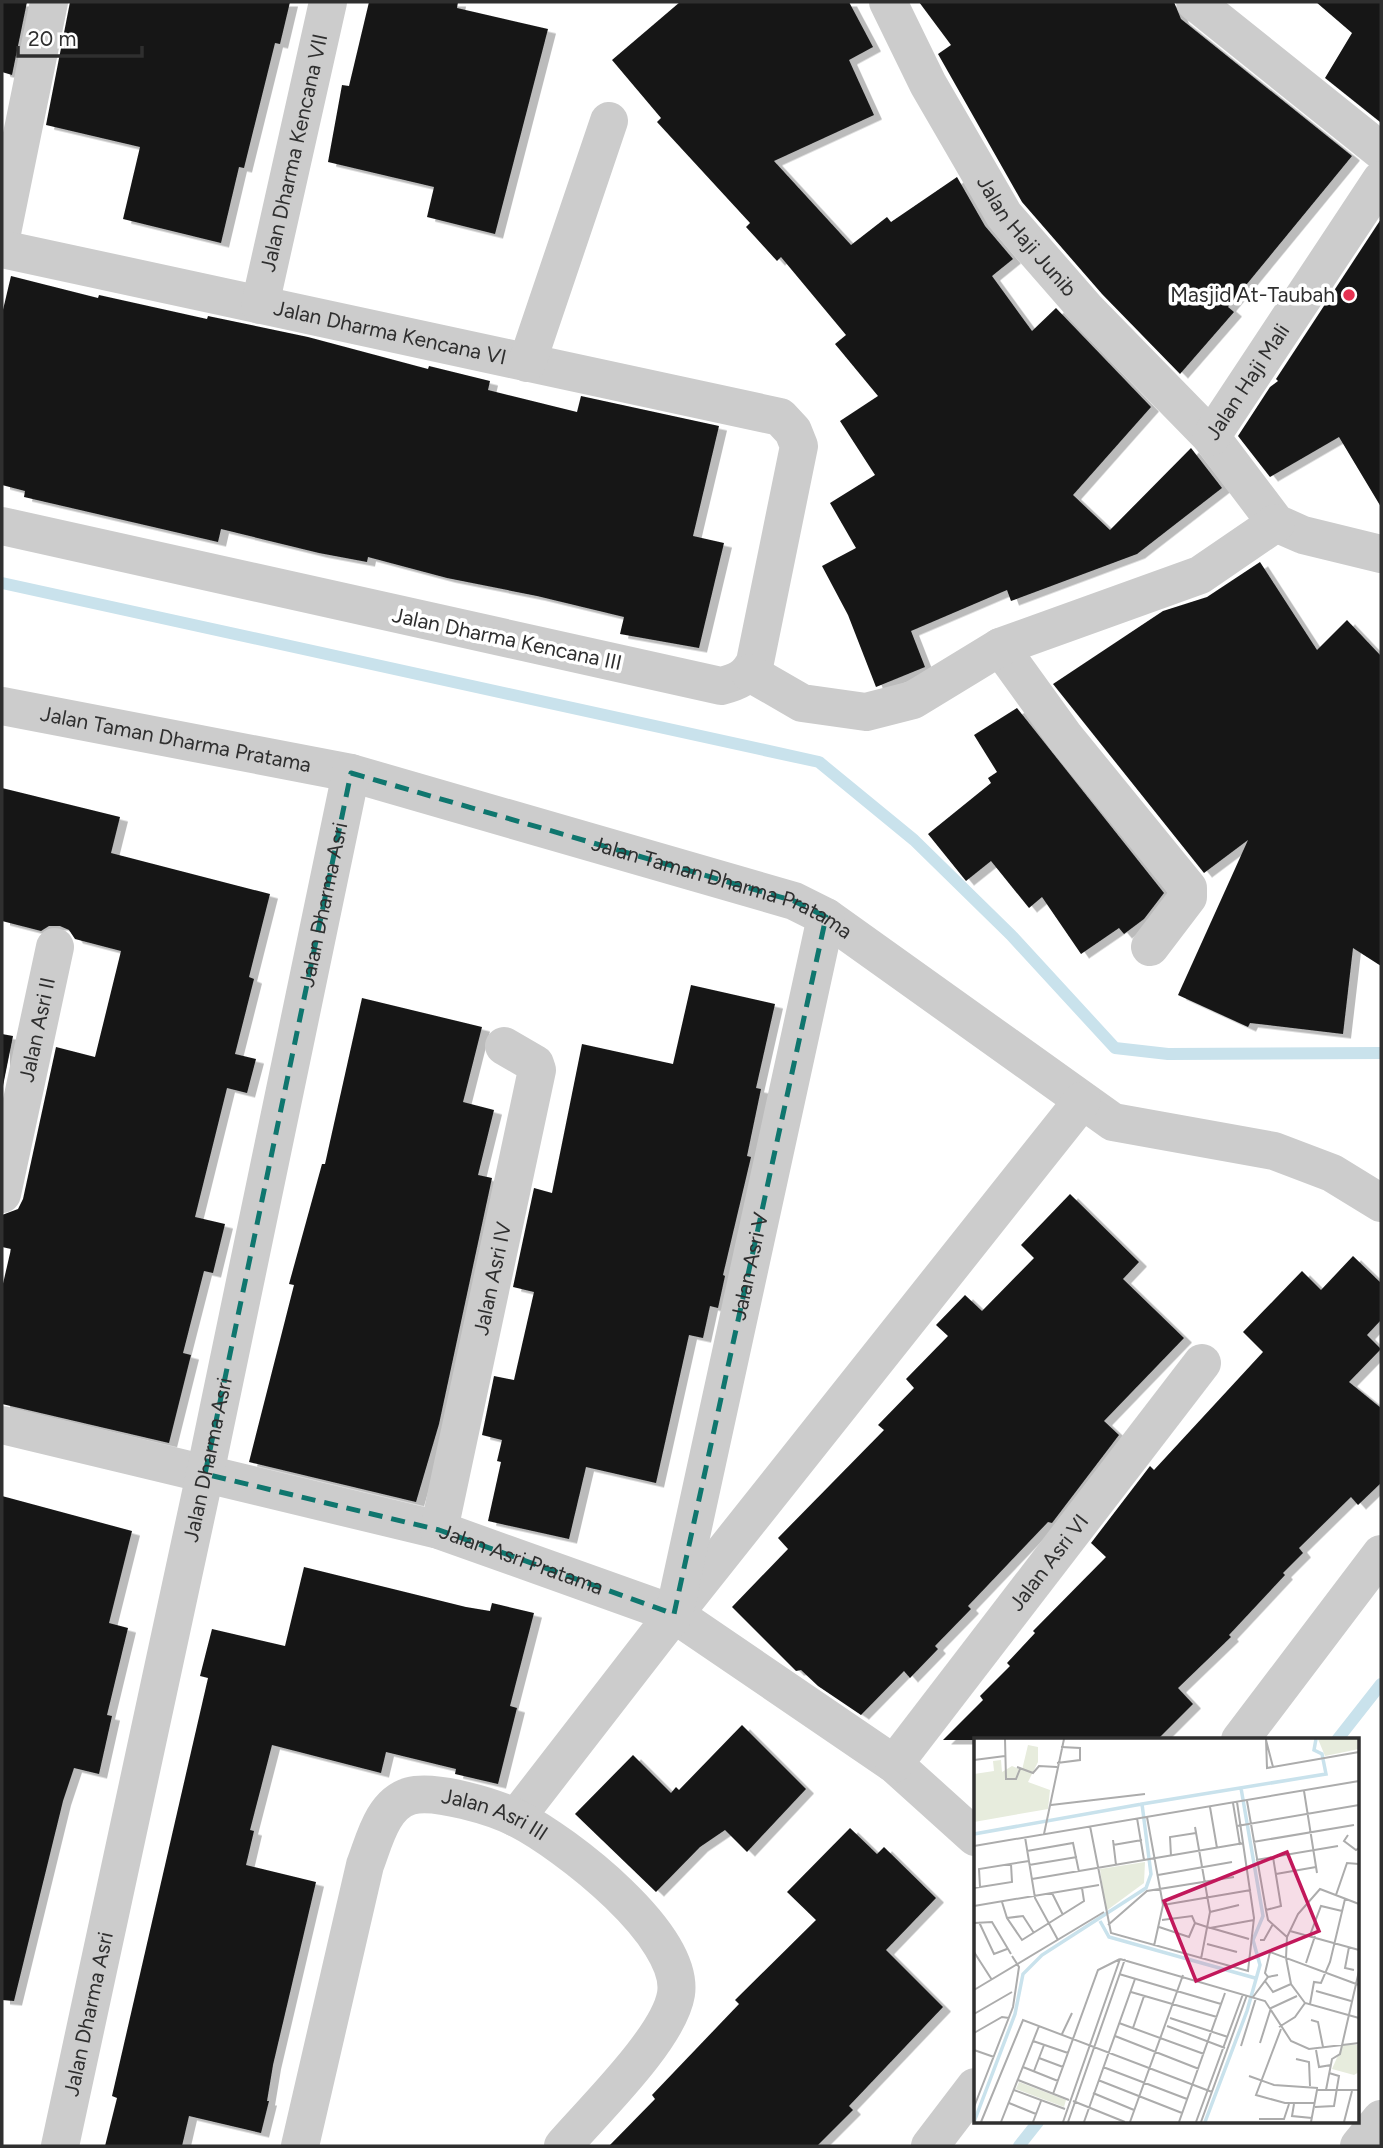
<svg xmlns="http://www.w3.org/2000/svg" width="1383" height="2148" viewBox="0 0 1383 2148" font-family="Figtree,sans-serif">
<defs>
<filter id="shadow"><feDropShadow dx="8" dy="4.5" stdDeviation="0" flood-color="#0004"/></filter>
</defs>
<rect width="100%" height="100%" fill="#fff"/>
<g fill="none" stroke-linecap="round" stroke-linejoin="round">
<g stroke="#c9e2ec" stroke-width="12">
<path d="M 2,583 L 819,762 L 914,840 L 1011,935 L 1115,1048 L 1168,1054 L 1381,1053"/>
<path d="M 1337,1740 L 1381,1684"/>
<path d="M 1019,2146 L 1038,2122"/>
</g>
</g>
<g fill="#161616" filter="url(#shadow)">
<path d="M 2,2 L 27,2 L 12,75 L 2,72 Z"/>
<path d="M 70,2 L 290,2 L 280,44 L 275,43 L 244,168 L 239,167 L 221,243 L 123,219 L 140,147 L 46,125 Z"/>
<path d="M 369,2 L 458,2 L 457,8 L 548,29 L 495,234 L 427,217 L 434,187 L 328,162 L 342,85 L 349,86 Z"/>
<path d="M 680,2 L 849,2 L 873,47 L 849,60 L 874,115 L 774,161 L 851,245 L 887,217 L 891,222 L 957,177 L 985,226 L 1013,259 L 992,276 L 1032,331 L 1056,308 L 1151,407 L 1073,495 L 1110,530 L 1191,448 L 1222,488 L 1137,554 L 1011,601 L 1007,590 L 911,631 L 925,667 L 876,687 L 848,615 L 822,566 L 856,548 L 830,503 L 875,475 L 840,421 L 878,396 L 835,344 L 846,335 L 781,257 L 777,261 L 746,227 L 750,223 L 657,122 L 661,118 L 612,60 Z"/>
<path d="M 919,2 L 1174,2 L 1181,19 L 1352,156 L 1228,307 L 1234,312 L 1180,374 L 1102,294 L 1022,202 L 938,54 L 951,45 Z"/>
<path d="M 1316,2 L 1381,2 L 1380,122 L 1325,78 L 1352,33 Z"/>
<path d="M 1381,219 L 1381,507 L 1339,437 L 1270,477 L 1238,436 L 1270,387 L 1278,381 L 1276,379 Z"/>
<path d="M 11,276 L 98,298 L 99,295 L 207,319 L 208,316 L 308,337 L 428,369 L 429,366 L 490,381 L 488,390 L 577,412 L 581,396 L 719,426 L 693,536 L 724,543 L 699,648 L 620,634 L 624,617 L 537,596 L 447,578 L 368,557 L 367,562 L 319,553 L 221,529 L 218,542 L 24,497 L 25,491 L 2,485 L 2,314 Z"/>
<path d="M 1260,562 L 1317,650 L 1347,620 L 1381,656 L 1381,966 L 1353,948 L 1343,1034 L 1250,1023 L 1248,1027 L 1178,995 L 1248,840 L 1204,873 L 1053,684 L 1163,611 L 1207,597 Z"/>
<path d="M 1017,708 L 1164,893 L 1144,919 L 1124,934 L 1119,928 L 1081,954 L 1042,897 L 1029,908 L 991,861 L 966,881 L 928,834 L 991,783 L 988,778 L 997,772 L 974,735 Z"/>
<path d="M 2,788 L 120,817 L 111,853 L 270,894 L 249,977 L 254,979 L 235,1054 L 256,1059 L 247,1093 L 227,1088 L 195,1217 L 225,1224 L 213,1273 L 204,1271 L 183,1353 L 191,1355 L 169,1443 L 2,1404 L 2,1288 L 11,1249 L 2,1247 L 2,1215 L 18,1209 L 23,1199 L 56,1047 L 95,1057 L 121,951 L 75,939 L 69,930 L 60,926 L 49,926 L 41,931 L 2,921 Z"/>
<path d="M 691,985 L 775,1004 L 756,1088 L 761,1089 L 747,1156 L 751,1157 L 723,1275 L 725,1276 L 718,1308 L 710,1306 L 703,1338 L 689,1335 L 656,1483 L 586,1467 L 569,1539 L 488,1521 L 501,1462 L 497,1461 L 502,1440 L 482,1435 L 494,1376 L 514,1380 L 534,1292 L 513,1287 L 534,1188 L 552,1193 L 582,1044 L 673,1064 Z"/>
<path d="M 362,998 L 482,1027 L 463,1102 L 494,1110 L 478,1175 L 492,1178 L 439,1424 L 416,1502 L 249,1462 L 294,1285 L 289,1284 L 322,1164 L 325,1164 Z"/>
<path d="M 2,1034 L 13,1036 L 2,1091 Z"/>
<path d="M 1070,1194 L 1139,1262 L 1123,1279 L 1184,1338 L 1104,1421 L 1119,1435 L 1052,1523 L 1048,1522 L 968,1606 L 971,1609 L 935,1646 L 938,1649 L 910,1678 L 904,1671 L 861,1715 L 818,1686 L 801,1670 L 796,1671 L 732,1607 L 788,1549 L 778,1538 L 884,1430 L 878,1425 L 914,1388 L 906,1379 L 948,1336 L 936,1325 L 965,1295 L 982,1311 L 1034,1258 L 1021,1245 Z"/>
<path d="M 1353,1256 L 1381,1283 L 1381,1320 L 1367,1335 L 1381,1349 L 1349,1382 L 1381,1408 L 1381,1483 L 1358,1505 L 1351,1497 L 1299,1548 L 1303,1553 L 1283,1573 L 1285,1575 L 1229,1635 L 1231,1637 L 1178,1688 L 1193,1704 L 1157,1740 L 943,1740 L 983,1700 L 980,1696 L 1010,1666 L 1007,1663 L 1035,1633 L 1033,1631 L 1106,1557 L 1091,1543 L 1150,1466 L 1154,1470 L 1263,1352 L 1243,1332 L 1302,1271 L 1321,1290 Z"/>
<path d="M 2,1496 L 132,1531 L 109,1623 L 128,1628 L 107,1715 L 112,1716 L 99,1774 L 74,1768 L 63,1801 L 14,2001 L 2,2000 Z"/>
<path d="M 304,1567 L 466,1607 L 490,1611 L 492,1603 L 534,1613 L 510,1706 L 517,1708 L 498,1784 L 455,1774 L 456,1769 L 386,1752 L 381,1773 L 272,1745 L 250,1830 L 254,1831 L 246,1865 L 316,1882 L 273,2065 L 267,2101 L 269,2101 L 261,2133 L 189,2116 L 182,2146 L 105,2146 L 117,2098 L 112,2096 L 208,1678 L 200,1676 L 212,1629 L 285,1646 Z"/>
<path d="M 742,1725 L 806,1789 L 747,1852 L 725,1830 L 700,1847 L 656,1892 L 575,1814 L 633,1755 L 671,1793 L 676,1787 L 679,1790 Z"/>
<path d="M 850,1828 L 877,1854 L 884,1847 L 936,1898 L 886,1950 L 943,2007 L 849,2106 L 853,2110 L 817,2146 L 609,2146 L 655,2099 L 652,2095 L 739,2004 L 735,2000 L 816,1920 L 787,1892 Z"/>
</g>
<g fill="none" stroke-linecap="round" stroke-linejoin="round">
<g stroke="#ccc" stroke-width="38">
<path id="s1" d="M 888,2 L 928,84 L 1004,215 L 1086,309 L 1211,437 L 1276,523 L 1303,535 L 1381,554"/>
<path d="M 1195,2 L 1381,151"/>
<path d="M 2,233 L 49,2"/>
<path id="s2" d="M 2,249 L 780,417 L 793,431 L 799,446 L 755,662 C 747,678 737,682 721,686 L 2,526"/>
<path id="s3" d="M 260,305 L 328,2"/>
<path d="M 527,363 L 609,121"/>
<path id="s4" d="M 1211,437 L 1381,180"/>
<path d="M 1000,647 L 1065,737 L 1188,888 L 1188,897 L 1150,947"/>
<path d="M 750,673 L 802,703 L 866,712 L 913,700 L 1000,647 L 1200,575 L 1276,523"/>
<path id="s5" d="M 2,706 L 351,773 L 794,901 L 826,917 L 1113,1122 L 1274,1151 L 1332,1173 L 1381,1203"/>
<path id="s6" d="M 2,1194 L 55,947"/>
<path id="s7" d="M 2,1425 L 439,1530 L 674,1614 L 894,1764 L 975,1837"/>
<path id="s8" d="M 439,1530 L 537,1070 L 535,1064 L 504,1046"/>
<path d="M 680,1607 L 1082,1101"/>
<path d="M 1240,1740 L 1381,1554"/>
<path id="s9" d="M 894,1764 L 1202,1363"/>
<path id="s10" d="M 516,1818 L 674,1614 L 826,917"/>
<path id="s11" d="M 60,2146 L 205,1474 L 351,773"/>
<path id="s12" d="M 300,2146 L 365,1865 C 374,1842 382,1804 410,1796 C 435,1789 495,1807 518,1819 C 565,1843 685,1935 676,1994 C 669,2038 593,2111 563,2146"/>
<path d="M 930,2146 L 975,2087"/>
<path d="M 1359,2146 L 1381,2119"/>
</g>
</g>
<path fill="none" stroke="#0f766e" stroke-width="5" stroke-dasharray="14 9" stroke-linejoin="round" d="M 351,773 L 794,901 L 826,917 L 674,1614 L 439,1530 L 205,1474 Z"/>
<circle fill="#e53251" stroke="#fff" stroke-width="2.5" cx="1349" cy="295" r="7"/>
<g text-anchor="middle" stroke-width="7" stroke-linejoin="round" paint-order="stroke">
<g font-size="21" fill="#2f2f2f" stroke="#fff">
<text dy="7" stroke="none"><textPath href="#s3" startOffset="156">Jalan Dharma Kencana VII</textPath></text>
<text dy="7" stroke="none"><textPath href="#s1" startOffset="273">Jalan Haji Junib</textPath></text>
<text dy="7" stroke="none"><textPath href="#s2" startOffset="397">Jalan Dharma Kencana VI</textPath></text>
<text dy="7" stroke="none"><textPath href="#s4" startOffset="66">Jalan Haji Mali</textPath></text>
<text transform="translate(507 639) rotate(12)" y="7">Jalan Dharma Kencana III</text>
<text dy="7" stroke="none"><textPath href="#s5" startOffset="177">Jalan Taman Dharma Pratama</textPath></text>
<text dy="7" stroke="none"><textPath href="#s5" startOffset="744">Jalan Taman Dharma Pratama</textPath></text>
<text dy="7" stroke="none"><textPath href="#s11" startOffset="1269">Jalan Dharma Asri</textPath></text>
<text dy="7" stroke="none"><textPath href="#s6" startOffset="168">Jalan Asri II</textPath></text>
<text dy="7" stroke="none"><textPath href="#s10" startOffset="614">Jalan Asri V</textPath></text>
<text dy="7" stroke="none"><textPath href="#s8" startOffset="257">Jalan Asri IV</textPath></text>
<text dy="7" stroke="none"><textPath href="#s11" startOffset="702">Jalan Dharma Asri</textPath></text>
<text dy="7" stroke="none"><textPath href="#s7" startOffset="537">Jalan Asri Pratama</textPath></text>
<text dy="7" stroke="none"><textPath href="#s9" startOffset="254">Jalan Asri VI</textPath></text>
<text dy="7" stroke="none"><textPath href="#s12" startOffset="462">Jalan Asri III</textPath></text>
<text dy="7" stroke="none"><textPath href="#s11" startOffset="135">Jalan Dharma Asri</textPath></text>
</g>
<g font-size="21" fill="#2f2f2f" stroke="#fff" text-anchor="end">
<text x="1335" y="302">Masjid At-Taubah</text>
</g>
</g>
<g transform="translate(974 1738)">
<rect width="385" height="385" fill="#fff"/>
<path d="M 344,1 L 385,1 L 385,11 L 351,18 ZM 54,7 L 64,9 L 64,24 L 54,44 L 76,52 L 74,71 L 0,84 L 0,36 L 20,33 L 19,23 L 27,22 L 28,34 L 38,28 L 48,32 Z" fill="#e7ecdd"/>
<path d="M 369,306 L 385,307 L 385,334 L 380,337 L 358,331 Z" fill="#e7ecdd"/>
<path d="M 45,344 L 92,362 L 90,369 L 42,351 Z" fill="#e7ecdd"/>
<path d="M 171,124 L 170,145 L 132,173 L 126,131 Z" fill="#e7ecdd"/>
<path fill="none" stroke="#c9e2ec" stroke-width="3.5" d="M 0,96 L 168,66M 126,183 L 135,199 L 281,240M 0,384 L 41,276 L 49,236 L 68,217 L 172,150 L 177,136 L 168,66 L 352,36 L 348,16 L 340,12 L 342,1M 231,384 L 273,273 L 286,227 L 279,202 L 289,178 L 267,50"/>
<path fill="none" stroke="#acacac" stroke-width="2" d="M 31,1 L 32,41 L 42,41 L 46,31M 292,1 L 293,30 L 385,14M 292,2 L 299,29M 0,22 L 31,18M 83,25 L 106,22 L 106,10 L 87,9M 43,29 L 59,35 L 65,28 L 83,29M 330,53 L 343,135M 273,63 L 292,172 L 307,168 L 299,119M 259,65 L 266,107M 77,67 L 171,56M 236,69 L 243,110M 173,79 L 189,167 L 180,208M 163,80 L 170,122M 116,88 L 137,195 L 274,233 L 280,180 L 263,64M 263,88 L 385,67M 221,89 L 236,174 L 227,221M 70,96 L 90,1M 374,97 L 370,103 L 382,112 L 385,110M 51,99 L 61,160 L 84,202M 139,102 L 142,127M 279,104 L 380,87M 139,107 L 168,102M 0,108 L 385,43M 53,113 L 99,105 L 105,134M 197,118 L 196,99 L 222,95M 282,122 L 364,108M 55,127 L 103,119M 302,136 L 342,129M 184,137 L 258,124M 58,141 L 270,105M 6,149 L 5,131 L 55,123M 0,150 L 38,144 L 37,126M 78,155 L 89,177M 362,157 L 373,125 L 385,126M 28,164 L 33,180 L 48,202 L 110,163 L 108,150M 385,166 L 346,151 L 324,176 L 313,199 L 312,220 L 317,246 L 331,265 L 385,280M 189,167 L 277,152M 0,168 L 125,147M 292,172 L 294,182 L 313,199M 236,174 L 265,167M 33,180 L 49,178 L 60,195M 5,184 L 20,216 L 33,211M 0,185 L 18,184 L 37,216M 221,185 L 236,190 L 280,182M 134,187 L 173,153 L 260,139M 185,189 L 215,199 L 221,185 L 218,178 L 188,182M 237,190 L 275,201M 316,193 L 385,212M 336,197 L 347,168 L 368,173M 286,202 L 290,202 L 299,186M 233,206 L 263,214M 375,209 L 371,230 L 380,232M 0,214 L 18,242M 146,221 L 291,263 L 317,303 L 335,311 L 385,305M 332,225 L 341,198M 145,236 L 247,266M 294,239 L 291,235 L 296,214 L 385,247M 291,243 L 299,254 L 317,246M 0,252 L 130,174M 342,253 L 377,263M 157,254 L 243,279M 279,259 L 294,239 L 304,237M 336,266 L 340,244 L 347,245 L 356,224 L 371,161M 0,276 L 38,254M 196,280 L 254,299M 337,282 L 344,284 L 349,309M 145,285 L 230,316M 193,288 L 251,310M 305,289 L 321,279 L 331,265M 159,290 L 170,258M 307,291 L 282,357 L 311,365 L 341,365M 0,295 L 28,279 L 35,280M 88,296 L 98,275M 141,298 L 225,331M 59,303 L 94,315M 286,305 L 297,270 L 323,258M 267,308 L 282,260M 0,312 L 20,319M 342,312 L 345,329 L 357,327M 65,320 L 89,329M 322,321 L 335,324 L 336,348M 49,329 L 84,343M 129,329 L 213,361M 60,333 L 70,307M 275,338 L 300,347 L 344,350M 44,342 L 95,362M 124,342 L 208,375M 40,352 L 91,371M 352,352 L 358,321 L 366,316 L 385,233M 119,355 L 160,372M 79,356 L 124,232 L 146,221M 99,363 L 151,384M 35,365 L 62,376M 320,366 L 318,378 L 338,380M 0,369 L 39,269 L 45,229 L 38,218M 341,369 L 360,368 L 365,338 L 355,335M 285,381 L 310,381 L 315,366M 7,384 L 49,282 L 238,354M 27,384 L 65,288M 59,384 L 67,363M 89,384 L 146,221M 94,384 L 151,221M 110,384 L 161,241M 156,384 L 209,237M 205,384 L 251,255M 222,384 L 269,256M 227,384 L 273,257M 337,384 L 343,352 L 385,352M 370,384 L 378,353"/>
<path fill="#c2185b" fill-opacity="0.15" stroke="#c2185b" stroke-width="3.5" d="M 313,114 L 345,193 L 222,243 L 190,163 Z"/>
<rect width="385" height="385" fill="none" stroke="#2f2f2f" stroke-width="3.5"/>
</g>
<rect width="1383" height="2148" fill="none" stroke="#2f2f2f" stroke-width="7"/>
<path d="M18 46v10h124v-10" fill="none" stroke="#2f2f2f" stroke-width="3.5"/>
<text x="28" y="46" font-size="21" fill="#2f2f2f" stroke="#ffffff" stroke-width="5" paint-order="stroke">20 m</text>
</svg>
